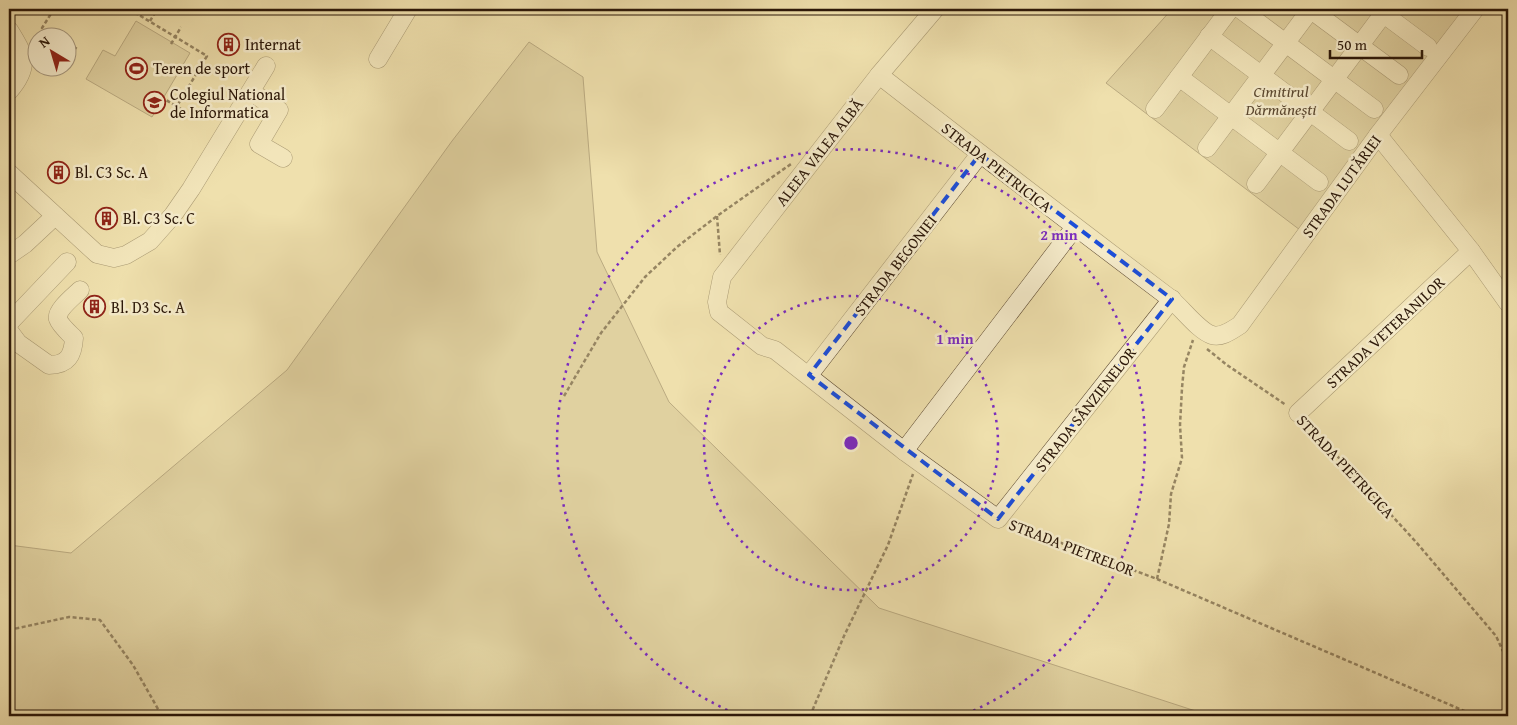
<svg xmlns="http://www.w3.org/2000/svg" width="1517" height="725" viewBox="0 0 1517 725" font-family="'Gentium Book Plus',serif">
<rect width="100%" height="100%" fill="#efe0ad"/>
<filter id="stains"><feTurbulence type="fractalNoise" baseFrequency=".004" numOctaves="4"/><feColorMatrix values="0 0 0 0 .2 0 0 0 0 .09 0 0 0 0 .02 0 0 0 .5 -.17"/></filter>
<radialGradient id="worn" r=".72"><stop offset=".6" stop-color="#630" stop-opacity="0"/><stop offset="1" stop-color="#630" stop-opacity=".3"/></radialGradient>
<g fill="#cebe91" stroke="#7c6a4c">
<path d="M 1172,9 L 1466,9 L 1300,230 L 1106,83 Z"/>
<path d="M 136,21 L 190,53 L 152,117 L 86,79 L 103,50 L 115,56 Z"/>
<path d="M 529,42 L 583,77 L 597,252 L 669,402 L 879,608 L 1211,716 L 9,716 L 9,545 L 71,553 L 287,370 L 452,141 Z"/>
</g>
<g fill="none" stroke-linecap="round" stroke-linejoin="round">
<defs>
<g id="minor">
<path d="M 935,9 L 879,75 L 722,277 L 717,302 L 719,312 L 762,346 L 775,350 L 904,451 L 998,519 L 1172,299"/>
<path d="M 1240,9 L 1374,109"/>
<path d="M 1310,9 L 1399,75"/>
<path d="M 1377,9 L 1428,47"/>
<path d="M 9,30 C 25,55 30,67 9,91"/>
<path d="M 1209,36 L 1349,141"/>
<path d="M 378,59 L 408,9"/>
<path d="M 879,75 C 974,149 1070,223 1167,296 C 1180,305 1198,331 1212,335 C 1222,338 1232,330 1240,325 L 1378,135 L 1475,9"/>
<path d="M 1179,77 L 1319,182"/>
<path d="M 251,92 L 279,110 L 259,144 L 283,158"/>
<path d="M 1155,109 L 1230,9"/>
<path d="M 1378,135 L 1471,251 L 1508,303"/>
<path d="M 1207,148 L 1311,9"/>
<path d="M 9,173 L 97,254 L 114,258 L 126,255 L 150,241 L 173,215 L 191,189 L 266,66"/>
<path d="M 1256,184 L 1387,9"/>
<path d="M 9,255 L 25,244 L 55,216"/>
<path d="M 9,323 L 67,262"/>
<path d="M 9,331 L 18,343 L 49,365 C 68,365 73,355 74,338 C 69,333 60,325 58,319 C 55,311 74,296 80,290"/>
<path d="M 809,375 L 980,154"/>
<path d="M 1298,413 L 1471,251"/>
<path d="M 904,451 L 1075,227"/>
</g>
</defs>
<use href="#minor" stroke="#5c4931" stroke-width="19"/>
<g stroke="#2b1708" stroke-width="2.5" stroke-dasharray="4 2.5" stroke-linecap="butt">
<path d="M 54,9 L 42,28 L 58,38"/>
<path d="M 129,9 L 207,56 L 177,106"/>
<path d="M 117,13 L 120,9"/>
<path d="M 150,21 L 157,9"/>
<path d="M 68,43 L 77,49"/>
<path d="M 171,44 L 181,27"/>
<path d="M 161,97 L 181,109"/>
<path d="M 717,216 L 720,255"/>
<path d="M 1207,349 L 1227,365 L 1286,405"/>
<path d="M 564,396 L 601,333 L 645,277 L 677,247 L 717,216 L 791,164"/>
<path d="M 1307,423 L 1416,542 L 1496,636 L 1508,662"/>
<path d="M 1011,524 L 1157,579 L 1476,716"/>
<path d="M 1157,579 L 1169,524 L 1171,494 L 1182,458 L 1180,425 L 1182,388 L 1184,367 L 1193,340"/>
<path d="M 9,630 L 69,617 L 100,620 L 133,665 L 162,716"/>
<path d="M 810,716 L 844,636 L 888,545 L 913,474"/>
</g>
<use href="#minor" stroke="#f5ebca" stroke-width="18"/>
</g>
<path d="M0 0H1517V725H0ZM 980,154 L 1172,299 L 998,519 L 809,375 Z" fill="#efe0ad" fill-opacity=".55" fill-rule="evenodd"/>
<path fill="none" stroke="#1d4ed8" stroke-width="4" stroke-dasharray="10 6" stroke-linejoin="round" d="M 980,154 L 1172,299 L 998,519 L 809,375 Z"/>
<g fill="none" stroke="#7b2cbf" stroke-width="2.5" stroke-dasharray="2.5 5">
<circle cx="851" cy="443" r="147"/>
<path d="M741 716A294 294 0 1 1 961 716"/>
</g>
<defs>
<symbol id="building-ring" viewBox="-11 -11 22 22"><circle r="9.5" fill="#f5ebca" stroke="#8f2418" stroke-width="1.5"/><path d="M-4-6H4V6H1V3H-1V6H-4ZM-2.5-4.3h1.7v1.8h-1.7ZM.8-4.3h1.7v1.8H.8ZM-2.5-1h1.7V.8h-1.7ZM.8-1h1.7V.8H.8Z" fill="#8f2418"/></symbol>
<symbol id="stadium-ring" viewBox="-11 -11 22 22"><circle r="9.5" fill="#f5ebca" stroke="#8f2418" stroke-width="1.5"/><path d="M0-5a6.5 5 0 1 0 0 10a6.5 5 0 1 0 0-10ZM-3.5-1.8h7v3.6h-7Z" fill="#8f2418"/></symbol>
<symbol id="university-ring" viewBox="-11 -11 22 22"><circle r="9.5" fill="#f5ebca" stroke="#8f2418" stroke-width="1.5"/><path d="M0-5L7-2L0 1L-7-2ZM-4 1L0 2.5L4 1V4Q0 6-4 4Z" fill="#8f2418"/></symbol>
</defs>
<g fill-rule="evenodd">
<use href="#building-ring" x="216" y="32" width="25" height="25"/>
<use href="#stadium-ring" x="124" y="56" width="25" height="25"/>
<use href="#university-ring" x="142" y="90" width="25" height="25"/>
<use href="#building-ring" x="46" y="160" width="25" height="25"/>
<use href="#building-ring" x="94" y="206" width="25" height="25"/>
<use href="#building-ring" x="82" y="294" width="25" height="25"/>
</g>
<g text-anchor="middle" stroke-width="5" stroke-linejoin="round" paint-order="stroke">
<g font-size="16" fill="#2b1708" stroke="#f5ebca" text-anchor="start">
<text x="245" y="50">Internat</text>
<text x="153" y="74">Teren de sport</text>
<text x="170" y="100">Colegiul National<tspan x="170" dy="18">de Informatica</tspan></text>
<text x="75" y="178">Bl. C3 Sc. A</text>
<text x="123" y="224">Bl. C3 Sc. C</text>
<text x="111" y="313">Bl. D3 Sc. A</text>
</g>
<g font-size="16" font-style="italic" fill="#5c4931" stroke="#f5ebca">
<text x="1281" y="97">Cimitirul<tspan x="1281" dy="18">Dărmănești</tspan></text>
</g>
<g font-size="16" fill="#2b1708" stroke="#f5ebca">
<text transform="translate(819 152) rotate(-52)" y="6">ALEEA VALEA ALBĂ</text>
<text transform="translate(997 167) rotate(38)" y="6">STRADA PIETRICICA</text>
<text transform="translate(1341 186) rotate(-54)" y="6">STRADA LUTĂRIEI</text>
<text transform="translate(895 265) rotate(-52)" y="6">STRADA BEGONIEI</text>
<text transform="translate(1385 332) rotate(-43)" y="6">STRADA VETERANILOR</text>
<text transform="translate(1085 409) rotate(-52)" y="6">STRADA SÂNZIENELOR</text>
<text transform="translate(1346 466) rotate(47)" y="6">STRADA PIETRICICA</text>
<text transform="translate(1072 547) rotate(21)" y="6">STRADA PIETRELOR</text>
</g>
</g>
<circle cx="851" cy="443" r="8" fill="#7b2cbf" stroke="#f5ebca" stroke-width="2.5"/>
<g font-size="15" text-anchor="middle" font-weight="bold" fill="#7b2cbf" stroke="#f5ebca" stroke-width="5" stroke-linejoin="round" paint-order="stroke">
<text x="1059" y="240">2 min</text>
<text x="955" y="344">1 min</text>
</g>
<rect width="1517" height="725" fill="none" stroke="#efe0ad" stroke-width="30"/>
<rect x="10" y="10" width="1497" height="705" fill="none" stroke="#2b1708" stroke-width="2.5"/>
<rect x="15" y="15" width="1487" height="695" fill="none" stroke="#2b1708"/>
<g transform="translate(52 52) rotate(322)"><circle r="24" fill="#f5ebca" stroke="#a4967c"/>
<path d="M0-4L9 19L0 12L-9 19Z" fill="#8f2418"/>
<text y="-8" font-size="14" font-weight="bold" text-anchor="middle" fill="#2b1708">N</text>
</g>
<path d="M1330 50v8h92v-8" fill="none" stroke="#2b1708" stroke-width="2.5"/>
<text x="1337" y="50" font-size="15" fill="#2b1708" stroke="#f5ebca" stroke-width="4" paint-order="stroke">50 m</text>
<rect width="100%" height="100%" filter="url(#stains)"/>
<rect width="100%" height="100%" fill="url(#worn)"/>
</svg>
